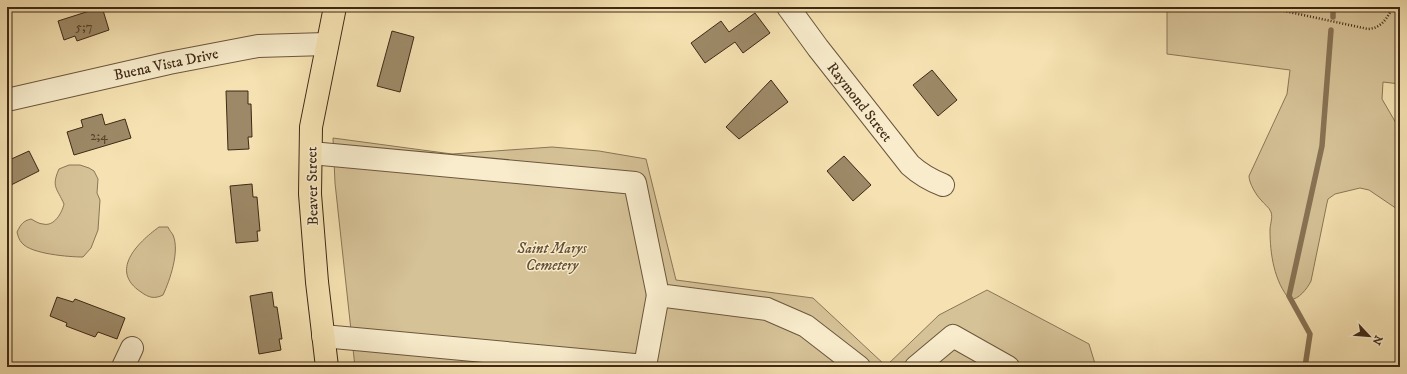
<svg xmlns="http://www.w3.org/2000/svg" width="1407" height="374" viewBox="0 0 1407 374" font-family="'IM FELL DW Pica',serif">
<rect width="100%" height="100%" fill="#f5e1b1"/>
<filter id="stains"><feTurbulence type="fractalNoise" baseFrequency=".005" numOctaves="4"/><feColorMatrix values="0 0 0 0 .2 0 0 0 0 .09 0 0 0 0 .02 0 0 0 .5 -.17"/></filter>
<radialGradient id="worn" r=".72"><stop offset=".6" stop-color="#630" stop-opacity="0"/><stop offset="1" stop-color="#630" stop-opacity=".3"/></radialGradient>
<g fill="#d6c297" stroke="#8a7656">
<path d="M 1167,7 L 1400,7 L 1400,84 L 1383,82 L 1382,99 L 1400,130 L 1400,211 L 1369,190 L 1360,188 L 1335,194 L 1328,199 L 1327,203 L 1311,281 C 1307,289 1299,299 1290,300 C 1274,281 1270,254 1270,230 C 1270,224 1273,218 1271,212 C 1269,207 1264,204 1261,200 C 1256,195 1249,183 1249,176 L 1287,94 L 1290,70 L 1167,54 Z"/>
<path d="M 333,138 L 452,154 L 552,147 L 599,151 L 646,159 L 676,280 L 813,298 L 886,366 L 939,315 L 987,290 L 1089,344 L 1096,367 L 355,367 L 335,183 Z"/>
<path d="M 69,165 L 80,165 L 89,168 L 94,171 L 98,179 L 97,193 L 100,200 L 98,230 L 91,248 L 83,257 C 69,257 31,254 22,243 C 19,240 18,236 17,232 C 21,224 23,221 31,219 C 35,221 39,224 43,224 C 54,227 62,213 64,204 C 57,188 51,187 59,169 Z"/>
<path d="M 159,227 L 168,227 C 169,230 172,233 173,235 C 180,251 170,280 163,295 C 155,299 149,298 141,292 C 109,271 137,243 159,227 Z"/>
</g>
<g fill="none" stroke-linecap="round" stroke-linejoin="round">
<g stroke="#877253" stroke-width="5.5">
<path d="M 1333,7 L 1333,17"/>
<path d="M 1305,367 L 1310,334 L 1289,296 L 1322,146 L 1331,30"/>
</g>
</g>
<g fill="#9d8967" stroke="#3e2916">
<path d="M 102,7 L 109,30 L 77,41 L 75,36 L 64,40 L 58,21 Z"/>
<path d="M 755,13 L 770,33 L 743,53 L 735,42 L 705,63 L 691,43 L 721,21 L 729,32 Z"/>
<path d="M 392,31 L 414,37 L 400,92 L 377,86 Z"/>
<path d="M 932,70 L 957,100 L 938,116 L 913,85 Z"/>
<path d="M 771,80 L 788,102 L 739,139 L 726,127 Z"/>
<path d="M 226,91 L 248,91 L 248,104 L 251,104 L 252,137 L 248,137 L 249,149 L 228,150 Z"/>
<path d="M 102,114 L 105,125 L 125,119 L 131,138 L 74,155 L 67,132 L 83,127 L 81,120 Z"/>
<path d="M 29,151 L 39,171 L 7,187 L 7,161 Z"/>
<path d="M 844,156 L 871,185 L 853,201 L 827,171 Z"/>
<path d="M 252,184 L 253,197 L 257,197 L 260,231 L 257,231 L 258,241 L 236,243 L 230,186 Z"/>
<path d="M 272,292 L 274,307 L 277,307 L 282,339 L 279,339 L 281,350 L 259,354 L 250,296 Z"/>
<path d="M 57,297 L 73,302 L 75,299 L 125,318 L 117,339 L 98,332 L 95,337 L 66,326 L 67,323 L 50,316 Z"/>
</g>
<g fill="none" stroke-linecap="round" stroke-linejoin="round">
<defs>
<g id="minor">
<path d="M 788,7 L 818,48 L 910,165 C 920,174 930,180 943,185"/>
<path d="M 7,100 L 169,63 L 258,46 L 326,44"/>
<path d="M 311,153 L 635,183 L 658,295 L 767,309 L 806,326 L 859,367"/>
<path d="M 323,336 L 645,366 L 658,295"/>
<path d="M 123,367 L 132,348"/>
<path d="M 916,367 L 953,336 L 1008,367"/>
</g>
<path id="major" d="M 327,367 L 317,282 L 310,194 L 311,127 L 335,7"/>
</defs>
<use href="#minor" stroke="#6c573d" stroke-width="24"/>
<use href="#major" stroke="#3e2916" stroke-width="24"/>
<path stroke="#3e2916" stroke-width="2.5" stroke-dasharray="1 2" stroke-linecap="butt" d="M 1266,7 L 1368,29 C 1382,28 1387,18 1393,7"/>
<use href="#minor" stroke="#f8eccc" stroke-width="22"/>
<use href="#major" stroke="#f5e1b1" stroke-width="22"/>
</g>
<g text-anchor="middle" stroke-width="3" stroke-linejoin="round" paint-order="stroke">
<g font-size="13" fill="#56412a">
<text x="84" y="31">5;7</text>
<text x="99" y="140">2;4</text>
</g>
<g font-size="15" fill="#3e2916" stroke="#f8eccc">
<text transform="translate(166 64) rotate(-12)" y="5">Buena Vista Drive</text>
<text transform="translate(860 102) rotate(52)" y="5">Raymond Street</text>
<text transform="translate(312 186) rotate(-91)" y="5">Beaver Street</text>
</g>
<g font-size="15" font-style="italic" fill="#644f36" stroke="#f8eccc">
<text x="552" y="253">Saint Marys<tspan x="552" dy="17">Cemetery</tspan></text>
</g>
</g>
<rect width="1407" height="374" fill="none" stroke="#f5e1b1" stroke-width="24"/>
<rect x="8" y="8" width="1391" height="358" fill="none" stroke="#3e2916" stroke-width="2"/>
<rect x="12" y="12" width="1383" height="350" fill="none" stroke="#3e2916"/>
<g transform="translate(1369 336) rotate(116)" stroke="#f8eccc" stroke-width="3" paint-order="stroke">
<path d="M0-3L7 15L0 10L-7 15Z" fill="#3e2916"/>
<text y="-6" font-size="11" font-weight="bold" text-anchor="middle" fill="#3e2916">N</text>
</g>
<rect width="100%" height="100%" filter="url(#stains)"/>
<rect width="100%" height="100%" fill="url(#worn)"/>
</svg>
